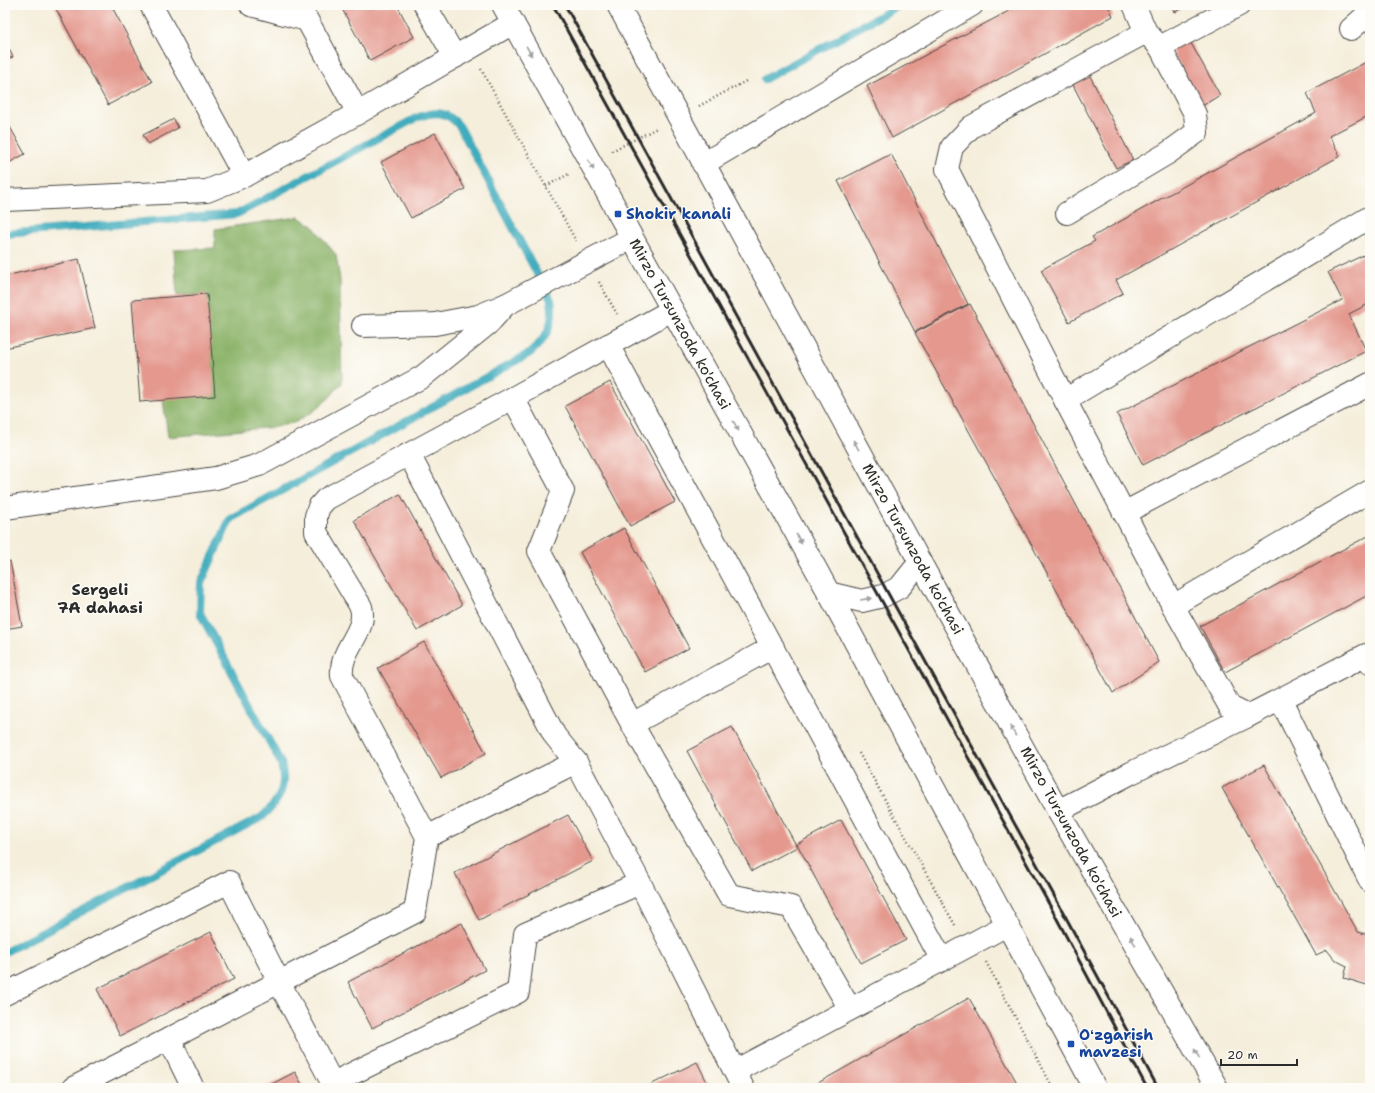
<svg xmlns="http://www.w3.org/2000/svg" width="1375" height="1093" viewBox="0 0 1375 1093" font-family="'Shantell Sans',sans-serif">
<rect width="100%" height="100%" fill="#fdfcf7"/>
<filter id="ink" filterUnits="userSpaceOnUse"><feTurbulence type="fractalNoise" baseFrequency=".025" numOctaves="2"/><feDisplacementMap in="SourceGraphic" scale="8" xChannelSelector="R" yChannelSelector="G"/><feConvolveMatrix kernelMatrix="1 2 1 2 8 2 1 2 1" color-interpolation-filters="sRGB"/></filter>
<filter id="wash" filterUnits="userSpaceOnUse"><feTurbulence type="fractalNoise" baseFrequency=".012" numOctaves="4" result="noise"/><feDisplacementMap in="SourceGraphic" scale="16" xChannelSelector="R" yChannelSelector="G"/><feGaussianBlur stdDeviation="0.9" result="paint"/><feColorMatrix in="noise" values="0 0 0 0 0 0 0 0 0 0 0 0 0 0 0 0 0 1.4 0 .05"/><feComposite in="paint" operator="in"/></filter>
<g filter="url(#wash)">
<rect width="100%" height="100%" fill="#f5eedb"/>
<path fill="#8ab268" stroke="#5a6e4a" d="M 298,217 L 312,225 L 336,255 L 340,280 L 342,383 L 329,398 L 314,411 L 296,422 L 276,427 L 168,437 L 163,400 L 207,294 L 177,296 L 174,250 L 215,248 L 215,229 Z"/>
<g fill="none" stroke-linecap="round" stroke-linejoin="round">
<g stroke="#3facbd" stroke-width="8">
<path d="M 765,79 L 900,5"/>
<path d="M 5,234 L 237,214 L 416,118 C 435,111 447,110 460,127 L 551,300 C 555,323 547,338 530,353 L 230,519 L 201,583 L 200,613 L 281,763 C 287,788 280,800 262,817 L 5,952"/>
</g>
</g>
<g id="blocks">
<g fill="#e4988e">
<path d="M 54,5 L 111,5 L 152,82 L 108,105 Z"/>
<path d="M 340,5 L 397,5 L 414,37 L 370,61 Z"/>
<path d="M 1020,5 L 1108,5 L 1113,16 L 892,138 L 867,86 Z"/>
<path d="M 1171,5 L 1189,5 L 1175,12 Z"/>
<path d="M 1188,38 L 1220,95 L 1202,106 L 1170,47 Z"/>
<path d="M 5,41 L 13,57 L 5,61 Z"/>
<path d="M 1370,60 L 1370,115 L 1329,136 L 1340,156 L 1116,280 L 1123,293 L 1069,322 L 1041,270 L 1095,241 L 1092,237 L 1316,113 L 1307,93 Z"/>
<path d="M 1089,74 L 1133,160 L 1116,168 L 1072,83 Z"/>
<path d="M 5,118 L 25,154 L 5,165 Z"/>
<path d="M 174,119 L 178,128 L 148,144 L 143,135 Z"/>
<path d="M 435,133 L 465,189 L 411,218 L 381,162 Z"/>
<path d="M 891,154 L 968,304 L 915,332 L 838,181 Z"/>
<path d="M 1370,252 L 1370,303 L 1349,314 L 1366,351 L 1143,465 L 1117,414 L 1342,300 L 1328,272 Z"/>
<path d="M 79,259 L 95,328 L 5,348 L 5,276 Z"/>
<path d="M 207,294 L 215,396 L 140,402 L 132,300 Z"/>
<path d="M 970,304 L 1159,662 L 1113,693 L 915,333 Z"/>
<path d="M 610,382 L 675,502 L 630,526 L 565,406 Z"/>
<path d="M 400,494 L 462,605 L 417,631 L 354,520 Z"/>
<path d="M 624,528 L 689,648 L 645,672 L 580,552 Z"/>
<path d="M 1370,535 L 1370,594 L 1225,672 L 1200,626 Z"/>
<path d="M 10,561 L 22,626 L 5,629 L 5,562 Z"/>
<path d="M 424,642 L 486,753 L 441,778 L 378,668 Z"/>
<path d="M 732,727 L 797,847 L 752,871 L 687,751 Z"/>
<path d="M 1264,765 L 1358,932 L 1370,935 L 1370,986 L 1344,978 L 1347,966 L 1335,960 L 1327,950 L 1316,955 L 1222,788 Z"/>
<path d="M 568,815 L 593,861 L 479,920 L 455,873 Z"/>
<path d="M 841,820 L 906,940 L 861,963 L 797,844 Z"/>
<path d="M 462,923 L 485,970 L 372,1028 L 348,982 Z"/>
<path d="M 211,932 L 234,979 L 120,1036 L 97,989 Z"/>
<path d="M 969,998 L 1020,1088 L 809,1088 Z"/>
<path d="M 697,1062 L 710,1088 L 644,1088 Z"/>
<path d="M 295,1072 L 304,1088 L 264,1088 Z"/>
</g>
</g>
</g>
<g filter="url(#ink)">
<use href="#blocks" fill-opacity="0" stroke="#494845" stroke-width="1"/>
<g fill="none" stroke-linecap="round" stroke-linejoin="round">
<defs>
<g id="minor">
<path d="M 151,5 L 244,176"/>
<path d="M 251,5 L 307,20 L 358,113"/>
<path d="M 425,5 L 455,57"/>
<path d="M 1134,5 L 1146,32"/>
<path d="M 1239,5 L 1160,47 L 1146,32 L 971,127 L 952,147 L 947,169 L 1065,400 L 1173,606 L 1230,707 L 1248,716 L 1366,655 L 1370,663"/>
<path d="M 1351,29 L 1370,12"/>
<path d="M 703,164 L 972,5"/>
<path d="M 5,200 L 207,191 L 244,176 L 358,113 L 513,23"/>
<path d="M 1067,213 L 1168,153 L 1197,132 L 1195,114 L 1160,47"/>
<path d="M 363,326 L 435,324 L 478,316 L 505,305 L 632,238"/>
<path d="M 608,345 L 942,960"/>
<path d="M 513,398 L 563,491 L 539,551 L 632,724 L 729,895 L 791,907 L 850,1009"/>
<path d="M 1065,400 L 1370,217"/>
<path d="M 409,454 L 555,736 L 576,762 L 640,883 L 743,1088"/>
<path d="M 5,508 L 216,478 L 259,465 L 422,377 L 489,323 L 505,305"/>
<path d="M 1124,513 L 1370,384"/>
<path d="M 1173,606 L 1370,491"/>
<path d="M 1281,700 L 1370,881"/>
<path d="M 632,724 L 773,647"/>
<path d="M 1058,811 L 1131,773 L 1248,716"/>
<path d="M 427,837 L 576,762"/>
<path d="M 5,994 L 229,882 L 279,982 L 169,1039 L 193,1088"/>
<path d="M 735,1071 L 1007,925"/>
<path d="M 333,1083 L 518,992 L 525,934 L 640,883"/>
<path d="M 73,1088 L 169,1039"/>
<path d="M 335,1088 L 279,982 L 415,912 L 427,837 L 342,676 C 339,648 368,632 361,607 L 316,532 L 316,516 L 319,507 L 326,499 L 513,398 L 672,310"/>
</g>
<g id="major">
<path d="M 503,5 L 817,571 L 1095,1088"/>
<path d="M 618,5 L 920,562 L 1058,811 L 1217,1088"/>
<path d="M 828,593 L 862,601 L 883,596 L 900,587 L 920,562"/>
</g>
</defs>
<use href="#minor" stroke="#494845" stroke-width="24"/>
<use href="#major" stroke="#494845" stroke-width="24"/>
<g stroke="#494845" stroke-width="2.5" stroke-dasharray="1 3" stroke-linecap="butt">
<path d="M 481,69 L 576,241"/>
<path d="M 699,106 L 748,80"/>
<path d="M 612,151 L 657,128"/>
<path d="M 546,186 L 569,174"/>
<path d="M 599,282 L 617,314"/>
<path d="M 859,753 L 955,925"/>
<path d="M 986,962 L 1053,1088"/>
</g>
<use href="#minor" stroke="#fff" stroke-width="22"/>
<use href="#major" stroke="#fff" stroke-width="22"/>
<g stroke="#2b2b2b" stroke-width="3">
<path d="M 553,5 L 1049,904 L 1147,1088"/>
<path d="M 565,5 L 1057,901 L 1158,1088"/>
</g>
</g>
<defs><path id="oneway-solid" d="M-6-.8H1V-3.2L6.5 0L1 3.2V.8H-6Z"/></defs>
<g fill="#a0a0a0">
<use href="#oneway-solid" transform="translate(529 51) rotate(61)"/>
<use href="#oneway-solid" transform="translate(591 165) rotate(61)"/>
<use href="#oneway-solid" transform="translate(736 426) rotate(61)"/>
<use href="#oneway-solid" transform="translate(856 445) rotate(-119)"/>
<use href="#oneway-solid" transform="translate(799 539) rotate(61)"/>
<use href="#oneway-solid" transform="translate(866 599) rotate(-9)"/>
<use href="#oneway-solid" transform="translate(1013 731) rotate(-119)"/>
<use href="#oneway-solid" transform="translate(1133 941) rotate(-120)"/>
<use href="#oneway-solid" transform="translate(1197 1054) rotate(-120)"/>
</g>
</g>
<g fill="#1a4fb4" stroke="#fdfcf7" stroke-width="1.5">
<rect x="614" y="210" width="8" height="8" rx="2"/>
<rect x="1067" y="1040" width="8" height="8" rx="2"/>
</g>
<g text-anchor="middle" stroke-width="3" stroke-linejoin="round" paint-order="stroke">
<g font-size="15" font-weight="bold" fill="#164399" stroke="#fdfcf7" text-anchor="start">
<text x="626" y="219">Shokir kanali</text>
<text x="1079" y="1040">Oʻzgarish<tspan x="1079" dy="17">mavzesi</tspan></text>
</g>
<g font-size="15" fill="#2b2b2b" stroke="#fdfcf7">
<text transform="translate(680 324) rotate(61)" y="5">Mirzo Tursunzoda ko'chasi</text>
<text transform="translate(913 549) rotate(61)" y="5">Mirzo Tursunzoda ko'chasi</text>
<text transform="translate(1071 832) rotate(61)" y="5">Mirzo Tursunzoda ko'chasi</text>
</g>
<g font-size="16" font-weight="bold" fill="#2b2b2b" stroke="#fdfcf7">
<text x="100" y="595">Sergeli<tspan x="100" dy="18">7A dahasi</tspan></text>
</g>
</g>
<rect width="1375" height="1093" fill="none" stroke="#fdfcf7" stroke-width="20"/>
<path d="M1221 1059v6h76v-6" fill="none" stroke="#2b2b2b" stroke-width="2"/>
<text x="1227" y="1059" font-size="12" fill="#2b2b2b" stroke="#fdfcf7" stroke-width="3" paint-order="stroke">20 m</text>
</svg>
